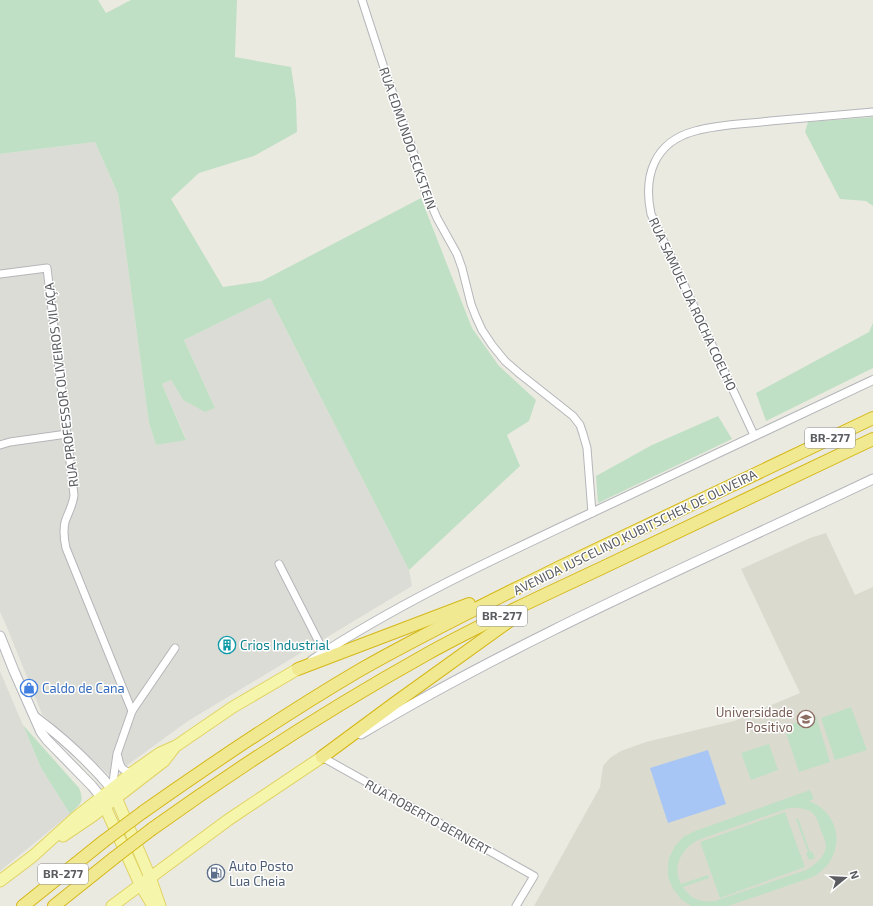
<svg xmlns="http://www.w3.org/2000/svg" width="873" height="906" viewBox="0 0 873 906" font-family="'Exo 2',sans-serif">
<rect width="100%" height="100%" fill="#ebeae1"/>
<g fill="#dcdcd6">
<path d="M 95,142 L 118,194 L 149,423 L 156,445 L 186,439 L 162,384 L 171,380 L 183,400 L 215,408 L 184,340 L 270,298 L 409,570 L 412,586 L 188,721 L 111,777 L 42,714 L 6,625 L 0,612 L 0,154 Z"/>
<path d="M 0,671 L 41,768 L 70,814 L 0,871 Z"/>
</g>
<path fill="#dbdacf" d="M 826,533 L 855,595 L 873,587 L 873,906 L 534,906 L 600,787 L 603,766 L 610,758 L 621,751 L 646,742 L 734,721 L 800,693 L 741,569 L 810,538 Z"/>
<g fill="#c0e0c5" fill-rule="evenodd">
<path d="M 0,0 L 98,0 L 106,13 L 131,0 L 237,0 L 235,57 L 291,67 L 296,100 L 297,132 L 254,156 L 199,173 L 171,199 L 223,287 L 262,281 L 421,198 L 472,328 L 499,366 L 536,400 L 529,421 L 507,435 L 520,466 L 409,570 L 270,298 L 184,340 L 215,408 L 205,412 L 183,400 L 171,380 L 162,384 L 186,440 L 156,445 L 149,423 L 118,194 L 95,142 L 0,154 Z"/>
<path d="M 873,117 L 873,206 L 866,201 L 840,199 L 805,132 L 808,122 Z"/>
<path d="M 873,323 L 873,368 L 766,421 L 756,393 L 869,332 Z"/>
<path d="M 718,416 L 732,439 L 598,503 L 596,476 L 652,445 Z"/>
<path d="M 851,707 L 867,750 L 835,760 L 821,718 Z"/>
<path d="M 816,716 L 830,762 L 799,772 L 784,727 Z"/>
<path d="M 23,725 L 79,788 C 85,803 80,804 70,814 L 41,768 Z"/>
<path d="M 769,744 L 778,770 L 751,780 L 741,753 Z"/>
<path d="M 810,790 L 814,799 L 809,801 C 846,815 845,863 810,878 L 728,906 L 691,906 L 681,899 L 673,889 L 668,877 L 668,864 L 669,858 L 675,846 L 683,837 L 695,831 ZM 789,808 C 797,807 810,808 815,816 C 818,820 819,826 821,831 C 823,836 826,841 826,846 C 825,857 814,866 806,870 L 715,901 C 702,903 690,899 683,887 L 709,878 L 708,875 L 681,884 C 672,866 681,849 698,840 Z"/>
<path d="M 785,812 L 805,867 L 720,898 L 700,842 Z"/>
<path d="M 798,818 L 810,852 L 812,851 L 815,858 L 809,860 L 806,853 L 808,852 L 796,819 Z"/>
</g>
<path fill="#a7c6f5" d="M 708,750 L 726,804 L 668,823 L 650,768 Z"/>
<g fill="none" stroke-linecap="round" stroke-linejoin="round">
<defs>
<g id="minor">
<path d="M 362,0 L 386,74 L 411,145 L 425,190 L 437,218 L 457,254 L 462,268 L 471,304 L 476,317 L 482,330 L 492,345 L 505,361 L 520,374 L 573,416 L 580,425 L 583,434 L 587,448 L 592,513"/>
<path d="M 0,274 L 47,268 L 74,495 C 73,505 68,513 65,522 C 63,531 64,539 66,548 L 132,711"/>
<path d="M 754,435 L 651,214 C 643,176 654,142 695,131 C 719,124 745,124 770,121 C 804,118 839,115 873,112"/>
<path d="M 0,445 L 10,442 L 67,434"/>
<path d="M 279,564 L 324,652"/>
<path d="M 118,757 C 120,767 122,772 133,772"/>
<path d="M 322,757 L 534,876 L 516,906"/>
<path d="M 112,789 L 117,754 L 132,711 L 175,648"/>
</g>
<path id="tertiary" d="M 312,660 C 400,602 496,558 591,513 C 685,469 779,424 873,380"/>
<g id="secondary">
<path d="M 0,636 L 14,671 L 41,732 L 47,740 L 92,786 L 101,797"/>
<path d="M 35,717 C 62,737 90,763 112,789"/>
<path d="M 361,734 C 525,636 701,561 873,479"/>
</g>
<g id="primary">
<path d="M 114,793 L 150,877 L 160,906"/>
<path d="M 102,800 L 140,884 L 153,906"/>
<path d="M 63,836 L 94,815 L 164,761 L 174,748"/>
<path d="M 0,881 L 33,856 L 75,818 L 133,772 L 160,753 L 176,746 L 233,707 L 298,669"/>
<path d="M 112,906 L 228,820 L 322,757"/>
</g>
<g id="motorway">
<path d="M 298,669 L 469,604"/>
<path d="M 322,757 L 395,703 L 519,614"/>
<path d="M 143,812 C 214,762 285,714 360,670 C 425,633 493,600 560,567 C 664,517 769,468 873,418"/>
<path d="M 152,829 C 240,766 332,707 427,654 C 486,621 547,594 608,565 C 697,523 785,481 873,439"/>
<path d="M 23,906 L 104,841"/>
<path d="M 54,906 L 114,858"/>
</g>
</defs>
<use href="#minor" stroke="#b4b6ba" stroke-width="9"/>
<use href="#tertiary" stroke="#b4b6ba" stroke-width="10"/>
<use href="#secondary" stroke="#b5b6bc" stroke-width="11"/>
<use href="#primary" stroke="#e1d364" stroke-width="13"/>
<use href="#motorway" stroke="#d4b818" stroke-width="14"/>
<use href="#minor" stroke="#fff" stroke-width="7"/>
<use href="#tertiary" stroke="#fff" stroke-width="8"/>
<use href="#secondary" stroke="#fff" stroke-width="9"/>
<use href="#primary" stroke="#f5f6ab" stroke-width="11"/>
<use href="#motorway" stroke="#f1e892" stroke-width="12"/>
<defs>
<g id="motorway-bridge">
<path d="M 104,841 L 143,812"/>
<path d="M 114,858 L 152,829"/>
</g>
</defs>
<use href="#motorway-bridge" stroke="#d4b818" stroke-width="14" stroke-linecap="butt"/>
<use href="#motorway-bridge" stroke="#f1e892" stroke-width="12"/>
</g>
<defs>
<symbol id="building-ring" viewBox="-11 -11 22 22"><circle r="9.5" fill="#fff" stroke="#0f9aa8" stroke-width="1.5"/><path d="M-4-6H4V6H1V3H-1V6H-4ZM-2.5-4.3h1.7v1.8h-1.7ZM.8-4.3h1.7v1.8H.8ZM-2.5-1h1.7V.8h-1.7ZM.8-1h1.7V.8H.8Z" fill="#0f9aa8"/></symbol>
<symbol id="shop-ring" viewBox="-11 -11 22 22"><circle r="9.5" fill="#fff" stroke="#3f7fe0" stroke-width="1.5"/><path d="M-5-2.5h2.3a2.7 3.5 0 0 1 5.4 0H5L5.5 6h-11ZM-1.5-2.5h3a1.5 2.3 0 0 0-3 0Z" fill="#3f7fe0"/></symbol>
<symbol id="university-ring" viewBox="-11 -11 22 22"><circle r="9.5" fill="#fff" stroke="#8d6e63" stroke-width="1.5"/><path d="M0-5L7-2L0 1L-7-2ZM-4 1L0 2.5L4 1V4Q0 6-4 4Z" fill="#8d6e63"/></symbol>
<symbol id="fuel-ring" viewBox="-11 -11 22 22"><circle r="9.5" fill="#fff" stroke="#5c6f8a" stroke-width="1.5"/><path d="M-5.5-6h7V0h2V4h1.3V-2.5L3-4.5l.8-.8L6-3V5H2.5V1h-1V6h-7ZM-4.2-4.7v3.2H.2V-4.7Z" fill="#5c6f8a"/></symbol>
</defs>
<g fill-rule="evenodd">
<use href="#building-ring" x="217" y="635" width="20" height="20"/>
<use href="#shop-ring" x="19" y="678" width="20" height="20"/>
<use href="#university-ring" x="796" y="709" width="20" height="20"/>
<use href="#fuel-ring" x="206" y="863" width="20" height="20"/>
</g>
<g text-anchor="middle" stroke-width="3" stroke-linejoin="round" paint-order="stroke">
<g fill="#fff" stroke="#8c8d90" stroke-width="1">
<rect x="805" y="428" width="50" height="20" rx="3"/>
<rect x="477" y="606" width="50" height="20" rx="3"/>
<rect x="38" y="864" width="50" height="20" rx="3"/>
</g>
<g font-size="12" font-weight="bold" fill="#5a5c60">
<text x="830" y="442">BR-277</text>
<text x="502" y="620">BR-277</text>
<text x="63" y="878">BR-277</text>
</g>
<g font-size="13" fill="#5a5c60" stroke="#fff">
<text transform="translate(408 138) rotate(71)" y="5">RUA EDMUNDO ECKSTEIN</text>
<text transform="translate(693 304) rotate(65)" y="5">RUA SAMUEL DA ROCHA COELHO</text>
<text transform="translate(61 385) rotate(-97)" y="5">RUA PROFESSOR OLIVEIROS VILAÇA</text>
<text transform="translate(635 532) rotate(-26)" y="5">AVENIDA JUSCELINO KUBITSCHEK DE OLIVEIRA</text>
<text transform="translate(428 817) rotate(29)" y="5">RUA ROBERTO BERNERT</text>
</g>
<g font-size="13" fill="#0d838f" stroke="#fff" text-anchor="start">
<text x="240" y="650">Crios Industrial</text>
</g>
<g font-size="13" fill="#366cbe" stroke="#fff" text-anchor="start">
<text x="42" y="693">Caldo de Cana</text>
</g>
<g font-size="13" fill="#785e54" stroke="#fff" text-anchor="end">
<text x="793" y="717">Universidade<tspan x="793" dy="15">Positivo</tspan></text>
</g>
<g font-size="13" fill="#4e5e75" stroke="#fff" text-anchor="start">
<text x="229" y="871">Auto Posto<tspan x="229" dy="15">Lua Cheia</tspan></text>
</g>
</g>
<g transform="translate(845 878) rotate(72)" stroke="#ffffff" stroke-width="3" paint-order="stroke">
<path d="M0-3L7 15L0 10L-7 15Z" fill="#5a5c60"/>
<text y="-6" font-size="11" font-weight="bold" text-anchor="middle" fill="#5a5c60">N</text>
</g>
</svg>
